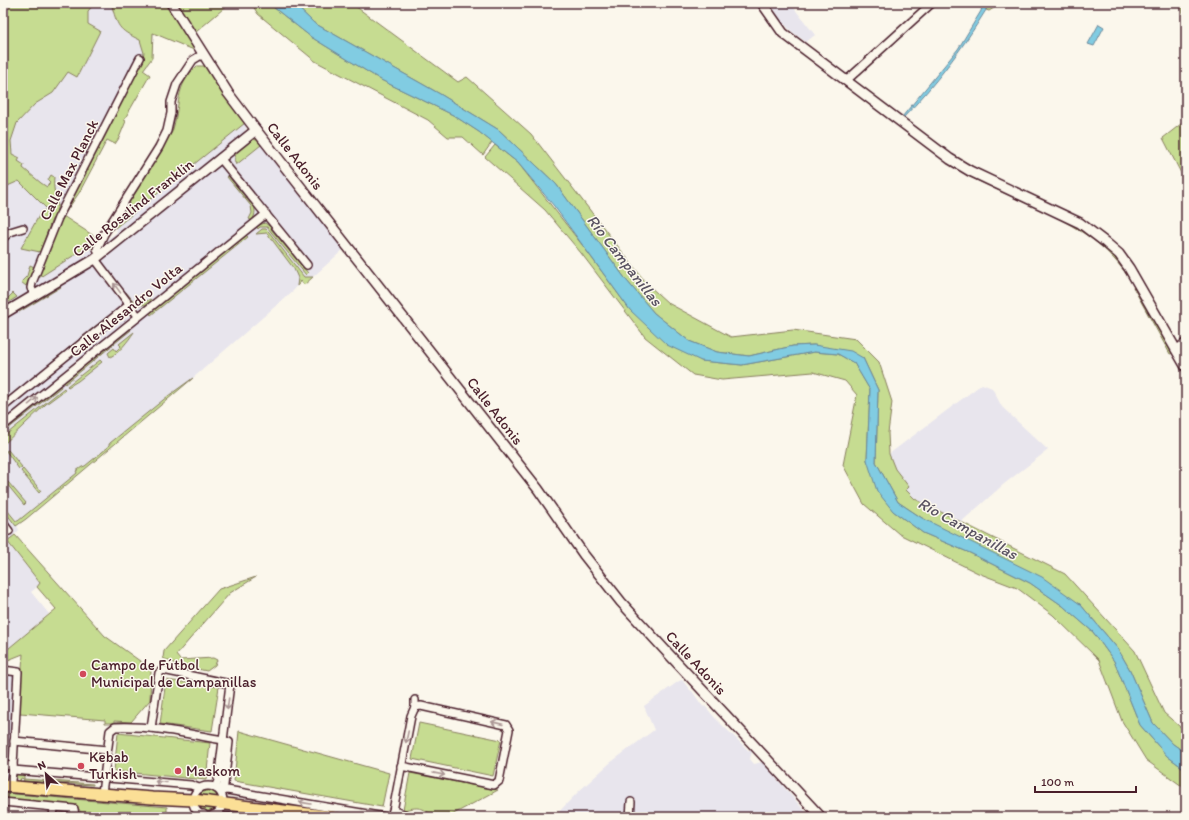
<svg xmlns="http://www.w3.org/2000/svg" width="1189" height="820" viewBox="0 0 1189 820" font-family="Itim,sans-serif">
<rect width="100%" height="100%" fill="#fbf7ec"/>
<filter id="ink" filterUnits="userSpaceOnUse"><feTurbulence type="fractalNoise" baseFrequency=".025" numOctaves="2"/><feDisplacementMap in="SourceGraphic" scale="8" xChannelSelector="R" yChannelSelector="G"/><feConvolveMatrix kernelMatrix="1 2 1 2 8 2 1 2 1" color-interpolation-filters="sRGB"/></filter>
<g filter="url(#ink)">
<g fill="#e8e5ed">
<path d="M 3,3 L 156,3 L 152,58 L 143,71 L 107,141 L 79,193 L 63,217 L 97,238 L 97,239 L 104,242 L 117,232 L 114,225 L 172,132 L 176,121 L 181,89 L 197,66 L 205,66 L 245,123 L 246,129 L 242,134 L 248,141 L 257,140 L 345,248 L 304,285 L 301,281 L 294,290 L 193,378 L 26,519 L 17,526 L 19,530 L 7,542 L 41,584 L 31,592 L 49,614 L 3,654 Z"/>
<path d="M 770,3 L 790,3 L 815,35 L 806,42 L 791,31 L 781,20 Z"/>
<path d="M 982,384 L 992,388 L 1002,407 L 1048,450 L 1004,484 L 960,523 L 915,499 L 905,490 L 908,487 L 895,469 L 889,454 Z"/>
<path d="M 3,666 L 22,668 L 19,708 L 20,708 L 20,713 L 12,712 L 8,771 L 6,777 L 3,778 Z"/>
<path d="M 682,680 L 690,690 L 692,691 L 701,704 L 704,707 L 705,706 L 716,719 L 749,751 L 751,750 L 752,751 L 750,759 L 754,764 L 762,762 L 810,817 L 554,817 L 578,792 L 610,763 L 654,730 L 644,706 L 679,681 Z"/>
</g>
<g fill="#c6dc91" stroke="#887e5e">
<path d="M 3,3 L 95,3 L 88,11 L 88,24 L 100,31 L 77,77 L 68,72 L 53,93 L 35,104 L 17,123 L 11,141 L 12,154 L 20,158 L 18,161 L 24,165 L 23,168 L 41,183 L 47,187 L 50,182 L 48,180 L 51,175 L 54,177 C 53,187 55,196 58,206 L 56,210 L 58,212 L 56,216 L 52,219 L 40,252 L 21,248 L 41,212 L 47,209 L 19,181 L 3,188 Z"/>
<path d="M 111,3 L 167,3 L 195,47 L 194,50 L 153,33 L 152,58 L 143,70 L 150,75 L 124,120 L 126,121 L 119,138 L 115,144 L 107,140 L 79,193 L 63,216 L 97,238 L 93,249 L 87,247 L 37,279 L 59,222 L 62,220 L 63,217 L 62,216 L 144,53 L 140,40 C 117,29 118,27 111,3 Z"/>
<path d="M 175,3 L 230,3 L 196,32 Z"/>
<path d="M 251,3 L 268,3 L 311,37 L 381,80 L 453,115 L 479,132 L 492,142 L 483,155 L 463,137 L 448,137 L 428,120 L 315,61 L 258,14 Z"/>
<path d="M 293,3 L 351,3 L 458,82 L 467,77 L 531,134 L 647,284 L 668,303 L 731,337 L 793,330 L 856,339 L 879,362 L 892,402 L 888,433 L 889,454 L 895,469 L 909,487 L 906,490 L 915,499 L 1065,574 L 1135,651 L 1164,713 L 1186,732 L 1186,753 L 1173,744 L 1153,723 L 1130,670 L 1118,649 L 1080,604 L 922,518 L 898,502 L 876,462 L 878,390 L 863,358 L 814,345 L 793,346 L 749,356 L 717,352 L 689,341 L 654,313 L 627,281 L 556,184 L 499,130 L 440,94 L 314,23 Z"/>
<path d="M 986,3 L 1002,3 L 989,11 L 986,10 Z"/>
<path d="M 1180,3 L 1186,3 L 1186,22 Z"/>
<path d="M 197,66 L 205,66 L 245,123 L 115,228 L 114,225 L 172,132 C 181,106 174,86 197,66 Z"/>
<path d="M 1186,120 L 1186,178 L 1182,175 L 1163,138 Z"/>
<path d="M 252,139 L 257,140 L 261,145 L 236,165 C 231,154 241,148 249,142 L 248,141 Z"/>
<path d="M 495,145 L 518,163 L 583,246 L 630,310 L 701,361 L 742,365 L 814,352 L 838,354 L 854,363 L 870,390 L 867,460 L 893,511 L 923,533 L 970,553 L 1030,583 L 1063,606 L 1093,632 L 1114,661 L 1140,725 L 1167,756 L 1186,770 L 1186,789 L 1146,760 L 1122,721 L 1099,660 L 1053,615 L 1017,588 L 978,573 L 899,534 L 864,504 L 843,465 L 857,395 L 845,381 L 813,372 L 722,380 L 693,375 L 645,337 L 581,253 L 545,210 L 485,157 Z"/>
<path d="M 967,174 L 1080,227 L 1105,246 L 1116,256 L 1132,277 L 1129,278 C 1102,237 1062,219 1019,200 C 1001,192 984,183 966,175 Z"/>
<path d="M 228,176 L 250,203 L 252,202 C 256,208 256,214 252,221 L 249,219 L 252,213 L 251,206 L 227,177 Z"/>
<path d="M 265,223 L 272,228 L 271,229 L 308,273 L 306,275 L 267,227 L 260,227 L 258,229 L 256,226 Z"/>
<path d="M 262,229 L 266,229 L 269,232 L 304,277 L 313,277 L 304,285 L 301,281 L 297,286 L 298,278 L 294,269 L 267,233 L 256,234 Z"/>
<path d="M 246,235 L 248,237 L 151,315 L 149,313 Z"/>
<path d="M 30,265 L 34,267 L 26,286 L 21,282 L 27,276 Z"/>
<path d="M 60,285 L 61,287 L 19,312 L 18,311 Z"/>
<path d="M 1136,286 L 1174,353 L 1170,354 L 1133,287 Z"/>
<path d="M 126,292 C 134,302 138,307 150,299 L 152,301 C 140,310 132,302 125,293 Z"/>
<path d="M 13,293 L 17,297 L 3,306 L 3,303 Z"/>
<path d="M 108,316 L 109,318 L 50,365 L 49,364 Z"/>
<path d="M 130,329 L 131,330 L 65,384 L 64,382 Z"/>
<path d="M 134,332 C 128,341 119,353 110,357 L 108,353 L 114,348 L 116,351 L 121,346 L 119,344 Z"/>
<path d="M 100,360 L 102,362 L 78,381 L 68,387 L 67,386 Z"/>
<path d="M 193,378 L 26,519 L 16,526 L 3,509 L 3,505 L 16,521 L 18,521 L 77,473 L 76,471 L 82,467 L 85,466 L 107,448 L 110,443 L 168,396 Z"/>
<path d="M 60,385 L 61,387 L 3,433 L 3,431 Z"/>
<path d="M 64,388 L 65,390 L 46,404 L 3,445 L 3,437 Z"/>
<path d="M 8,450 L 22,467 L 19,469 L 6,451 Z"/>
<path d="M 23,469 L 41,491 L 39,493 L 21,471 Z"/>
<path d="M 8,482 L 26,503 L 24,505 L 6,483 Z"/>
<path d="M 15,535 L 105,636 L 151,669 L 150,700 L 131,722 L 114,721 L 114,723 L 105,723 L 105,720 L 20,713 L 20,709 L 19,708 L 23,654 L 3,662 L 3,653 L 56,609 L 37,587 L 40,583 L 7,541 Z"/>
<path d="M 256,577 L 230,593 L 176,655 L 180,660 L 213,658 L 217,660 L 215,665 L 207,671 C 193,668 176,666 163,658 L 164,651 L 219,589 Z"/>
<path d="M 166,680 L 219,687 L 212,731 L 160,724 Z"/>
<path d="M 419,723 L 501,740 L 493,776 L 412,759 Z"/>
<path d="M 239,731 L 389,773 L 382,807 L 234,781 Z"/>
<path d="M 118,733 L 210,743 L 206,780 L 114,771 Z"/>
<path d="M 19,773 L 24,774 L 24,779 L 93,784 L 93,785 L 23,781 L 24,779 L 21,778 L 20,781 L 16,777 L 16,775 Z"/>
<path d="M 410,773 L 498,790 L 448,817 L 434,817 C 422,806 418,807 403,810 Z"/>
<path d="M 208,788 L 215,791 L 219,797 L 197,795 C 199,790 203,789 208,788 Z"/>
<path d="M 3,793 L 167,807 L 167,812 L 81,812 L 78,808 L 74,806 L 3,799 Z"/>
<path d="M 198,805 L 217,806 L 217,809 C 211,814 207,813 200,811 Z"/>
</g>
<g fill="#81cce2" stroke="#6b8799">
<path d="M 268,3 L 293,3 L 314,23 L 440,94 L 499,130 L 556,184 L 627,281 L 654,313 L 689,341 L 717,352 L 749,356 L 793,346 L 814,345 L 851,351 L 863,358 L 878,390 L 876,462 L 898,502 L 922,518 L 1042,577 L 1080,604 L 1118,649 L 1130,670 L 1153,723 L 1173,744 L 1186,753 L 1186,770 L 1167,756 L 1140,725 L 1114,661 L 1093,632 L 1063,606 L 1030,583 L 970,553 L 923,533 L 893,511 L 877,491 L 867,460 L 870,390 L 854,363 L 838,354 L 814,352 L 742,365 L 701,361 L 667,345 L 630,310 L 554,206 L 518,163 L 479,132 L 453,115 L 381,80 L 311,37 Z"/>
<path d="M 983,3 L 986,3 L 986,10 C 962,49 935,85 903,118 L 902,117 L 958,49 L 981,11 Z"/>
<path d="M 1099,24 L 1104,27 L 1094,46 L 1088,44 Z"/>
</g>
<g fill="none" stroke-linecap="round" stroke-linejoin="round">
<defs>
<g id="street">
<path d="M 846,81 L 932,3"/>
<path d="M 220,158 L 307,265"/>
<path d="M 3,238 L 10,232 L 23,228"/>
<path d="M 101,254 L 97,249 L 104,234 L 159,147 L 167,131 L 171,113 L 171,102 L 177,84 L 193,60 L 203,54"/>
<path d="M 95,259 L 138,316"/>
<path d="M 35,296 L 31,288 L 32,283 L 58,218 L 140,58"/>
<path d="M 1176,350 L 1186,342"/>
<path d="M 3,407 L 129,305"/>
<path d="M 3,426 L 266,214"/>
<path d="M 3,523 L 9,531"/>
<path d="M 3,670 L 18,672 L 13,766 L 10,787"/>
<path d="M 151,728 L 159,673 L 163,670 L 230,684 L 218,781 L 215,788"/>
<path d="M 14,741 L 107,750"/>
<path d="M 3,765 L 13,766"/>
<path d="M 401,766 L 494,785 L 499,781 L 509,730 L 506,725 L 421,706 L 415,707"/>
<path d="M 13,770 L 191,785 L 199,788"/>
<circle cx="208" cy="801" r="15"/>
<path d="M 220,791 L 227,790 L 385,817"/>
<path d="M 102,793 L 110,731 L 115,727 C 151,725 188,734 223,740 L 229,742 L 224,785 L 220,791"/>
<path d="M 3,802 L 74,809 L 75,816 L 79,817"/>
<path d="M 393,811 L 411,716 L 415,707 L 415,700"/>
<path d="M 213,815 L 229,817"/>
<path d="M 53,817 L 54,808"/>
<path d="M 192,817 L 194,817"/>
<path d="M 390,817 L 393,811 L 404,814 L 406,817"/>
<path d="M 630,817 L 631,802"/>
</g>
<g id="secondary">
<path d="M 171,3 L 228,93 L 256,130 L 538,489 L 584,555 L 621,602 L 664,649 L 821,817"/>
<path d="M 762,3 L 783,33 L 950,159 L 970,171 L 1080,223 L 1105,242 L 1119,254 L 1129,268 L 1186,367"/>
<path d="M 3,314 L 95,259 L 256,130"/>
<path d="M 201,817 L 203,815"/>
</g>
<path id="primary" d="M 3,786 L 152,798 L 193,800 L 333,817"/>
</defs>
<use href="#street" stroke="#4a1f2b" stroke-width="10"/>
<use href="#secondary" stroke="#4a1f2b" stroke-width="12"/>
<use href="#primary" stroke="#4a1f2b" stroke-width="14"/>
<use href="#street" stroke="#fbf7ec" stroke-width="7"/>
<use href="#secondary" stroke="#fbf7ec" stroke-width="9"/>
<use href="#primary" stroke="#fbdf96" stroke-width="11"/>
</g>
<defs><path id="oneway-shaft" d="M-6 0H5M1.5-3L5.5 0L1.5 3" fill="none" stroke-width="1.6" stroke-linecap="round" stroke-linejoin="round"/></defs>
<g stroke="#ab9695">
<use href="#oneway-shaft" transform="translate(117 288) rotate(-126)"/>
<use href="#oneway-shaft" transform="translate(33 401) rotate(-39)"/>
<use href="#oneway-shaft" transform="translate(228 704) rotate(97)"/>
<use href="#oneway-shaft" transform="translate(497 723) rotate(-167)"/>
<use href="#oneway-shaft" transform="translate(407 737) rotate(102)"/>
<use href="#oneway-shaft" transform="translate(439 774) rotate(11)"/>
<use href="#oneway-shaft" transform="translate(161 782) rotate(-175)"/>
<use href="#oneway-shaft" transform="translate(305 803) rotate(-170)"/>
</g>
</g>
<g fill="#d1495b" stroke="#fbf7ec" stroke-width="1.5">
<circle cx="83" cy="674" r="4"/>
<circle cx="81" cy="766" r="4"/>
<circle cx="178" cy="771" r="4"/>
</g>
<g text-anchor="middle" stroke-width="3" stroke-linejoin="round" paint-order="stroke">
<g font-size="15" fill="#4a1f2b" stroke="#fbf7ec">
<text transform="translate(295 156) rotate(52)" y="5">Calle Adonis</text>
<text transform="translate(69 170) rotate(-63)" y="5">Calle Max Planck</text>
<text transform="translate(133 208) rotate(-38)" y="5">Calle Rosalind Franklin</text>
<text transform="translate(126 310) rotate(-39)" y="5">Calle Alesandro Volta</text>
<text transform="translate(495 411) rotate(52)" y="5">Calle Adonis</text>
<text transform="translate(696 663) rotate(47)" y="5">Calle Adonis</text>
</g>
<g font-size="15" fill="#4a1f2b" stroke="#fbf7ec" text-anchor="start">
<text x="91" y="670">Campo de Fútbol<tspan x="91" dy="17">Municipal de Campanillas</tspan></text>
<text x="89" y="762">Kebab<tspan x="89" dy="17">Turkish</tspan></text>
<text x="186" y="776">Maskom</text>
</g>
<g font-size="16" font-style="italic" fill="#5a5362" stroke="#fbf7ec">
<text transform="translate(625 260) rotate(52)" y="6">Río Campanillas</text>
<text transform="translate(968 528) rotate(29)" y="6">Río Campanillas</text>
</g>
</g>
<rect width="1189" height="820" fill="none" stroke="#fbf7ec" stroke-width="16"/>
<rect x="8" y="8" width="1173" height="804" fill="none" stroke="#4a1f2b" stroke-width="1.5" filter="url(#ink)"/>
<g transform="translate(46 774) rotate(333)" stroke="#fbf7ec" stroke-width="3" paint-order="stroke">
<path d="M0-3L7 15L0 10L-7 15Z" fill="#4a1f2b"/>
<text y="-6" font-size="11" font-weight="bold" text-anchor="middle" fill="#4a1f2b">N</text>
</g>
<path d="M1035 786v6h101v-6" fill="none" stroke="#4a1f2b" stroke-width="2"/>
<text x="1041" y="786" font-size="12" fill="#4a1f2b" stroke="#fbf7ec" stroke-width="3" paint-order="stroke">100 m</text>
</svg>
